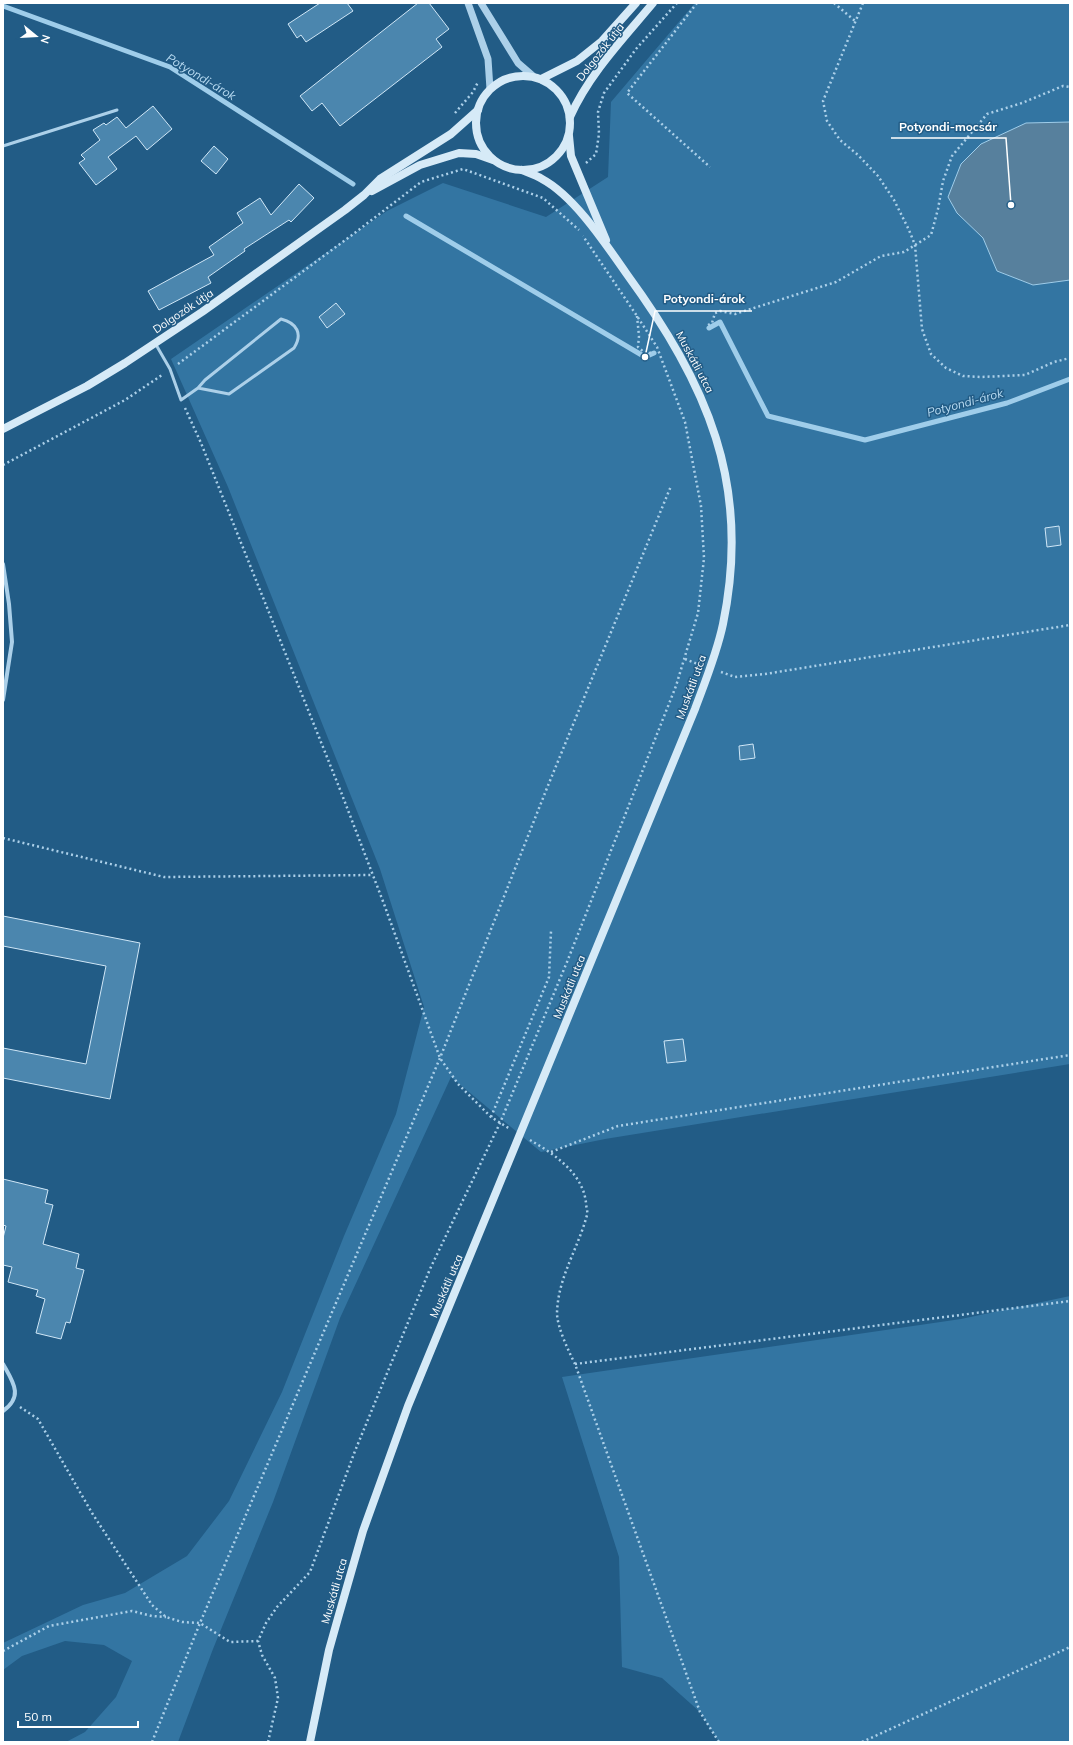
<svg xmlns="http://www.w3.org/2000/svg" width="1073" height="1745" viewBox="0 0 1073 1745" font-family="Mulish,sans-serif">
<rect width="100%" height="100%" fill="#225c86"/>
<g fill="#3375a2">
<path d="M 695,3 L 1070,3 L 1070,122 L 1026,123 L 957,213 L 983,238 L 997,271 L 1033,285 L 1070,280 L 1070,1064 L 605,1139 L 541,1152 L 451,1077 L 340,1318 L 273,1502 L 213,1649 L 178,1742 L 66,1742 L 85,1732 L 116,1697 L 132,1661 L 104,1645 L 65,1641 L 22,1656 L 3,1670 L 3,1643 L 83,1605 L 125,1593 L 187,1556 L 229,1501 L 282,1392 L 344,1236 L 396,1114 L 424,1007 L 380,869 L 228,487 L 171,359 L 387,211 L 443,183 L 546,217 L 608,177 L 611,102 Z"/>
<path d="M 1070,1296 L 1070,1742 L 719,1742 L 700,1712 L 662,1678 L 622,1667 L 619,1557 L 562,1377 L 961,1319 Z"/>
</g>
<path fill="#57809d" stroke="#9fcdea" d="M 1070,122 L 1070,280 L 1033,285 L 997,271 L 983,238 L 957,213 L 948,197 L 961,164 L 981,144 L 1026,123 Z"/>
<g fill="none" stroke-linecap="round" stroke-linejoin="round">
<g stroke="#9fcdea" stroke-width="5">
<path d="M 3,6 L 170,67 L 353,184"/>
<path d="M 406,216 L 645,357 L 654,353"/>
<path d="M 709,328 L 720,322 L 768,416 L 865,440 L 1007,403 L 1070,379"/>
</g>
</g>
<g fill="#4b86ae" stroke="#d0e7f7">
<path d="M 320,3 L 347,3 L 353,11 L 306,42 L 301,35 L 297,38 L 288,24 Z"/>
<path d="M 418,3 L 429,3 L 449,29 L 436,39 L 442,47 L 340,126 L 322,103 L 312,111 L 300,96 Z"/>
<path d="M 153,106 L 172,129 L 147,150 L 136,136 L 108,157 L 117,169 L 96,185 L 79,163 L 85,159 L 81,155 L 100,140 L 93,130 L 104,123 L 106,125 L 117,117 L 126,128 Z"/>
<path d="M 214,146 L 228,159 L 216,174 L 201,161 Z"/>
<path d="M 299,184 L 314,198 L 291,222 L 289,220 L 244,249 L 245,251 L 208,277 L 211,283 L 159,310 L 148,291 L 214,255 L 209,247 L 243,223 L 237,213 L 260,198 L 271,215 Z"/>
<path d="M 336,303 L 345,314 L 327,328 L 319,317 Z"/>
<path d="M 1059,526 L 1061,545 L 1047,547 L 1045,528 Z"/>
<path d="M 753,744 L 755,758 L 740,760 L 739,746 Z"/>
<path d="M 3,916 L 140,943 L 110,1099 L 3,1078 L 3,1048 L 86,1064 L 106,966 L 3,946 Z"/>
<path d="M 683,1039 L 686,1061 L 667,1063 L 664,1041 Z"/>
<path d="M 3,1179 L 48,1190 L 45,1203 L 53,1205 L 43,1244 L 79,1254 L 76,1268 L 84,1270 L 70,1323 L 66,1322 L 61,1339 L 36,1333 L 45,1299 L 36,1296 L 38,1290 L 8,1282 L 12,1267 L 3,1265 L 3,1238 L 6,1226 L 3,1225 Z"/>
</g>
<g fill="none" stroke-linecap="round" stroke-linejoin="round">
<g stroke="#acd0e9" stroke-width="2.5" stroke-dasharray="2 3" stroke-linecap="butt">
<path d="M 697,3 L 627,93 L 710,167"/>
<path d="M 834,3 L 855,21"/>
<path d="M 863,3 L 823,101 L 827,121 L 840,140 L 858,155 L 878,176 L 894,200 L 909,230 L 915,245 L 922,329 L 931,354 L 946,368 L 963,376 L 981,377 L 1025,375 L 1054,362 L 1070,358"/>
<path d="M 455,113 L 473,92 L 478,82"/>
<path d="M 586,163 L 596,154 L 599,134 L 598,112 L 604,93 L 636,49 L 677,3"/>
<path d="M 637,316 L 639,336 L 638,347 L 646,354 L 653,352"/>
<path d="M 708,325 L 712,323 L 715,313 L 720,311 L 735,314 L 836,282 L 881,256 L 904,252 L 931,235 L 938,209 L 943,181 L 952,156 L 987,114 L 1022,103 L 1063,86 L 1070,87"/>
<path d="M 178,364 L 352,235 L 421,182 L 463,169 L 543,198 L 579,230"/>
<path d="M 185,408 L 201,443 L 341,792 L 384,904 L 440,1058 L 458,1084 L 491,1117 L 510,1129"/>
<path d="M 3,465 L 125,400 L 162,375"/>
<path d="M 685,659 L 700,665"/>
<path d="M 721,672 L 735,677 L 765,674 L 1070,625"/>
<path d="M 3,838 L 164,877 L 373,875"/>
<path d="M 491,1117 L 549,977 L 551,931"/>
<path d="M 530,1140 C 554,1154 583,1173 586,1203 C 586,1207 588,1211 587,1215 C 578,1249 558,1277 557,1313 C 557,1327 569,1352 575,1364 L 700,1712 L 719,1742"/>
<path d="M 551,1152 L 618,1126 L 1070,1055"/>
<path d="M 575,1364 L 1070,1301"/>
<path d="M 20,1407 L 38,1419 L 92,1513 L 152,1605 L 166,1617 L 182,1622 L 200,1623 L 230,1642 L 258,1641"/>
<path d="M 3,1651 L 49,1626 L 132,1611 L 152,1616 L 166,1617"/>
<path d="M 152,1742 L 200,1623 L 440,1058 L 547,788 L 671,486"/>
<path d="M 268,1742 L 278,1698 L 275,1678 L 262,1655 L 258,1641 L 266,1623 L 277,1607 L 310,1572 L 355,1451 L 430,1269 L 500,1123 L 567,962 L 676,686 L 698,613 L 704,558 L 701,506 L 685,422 L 657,347 L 637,316 L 583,236"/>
<path d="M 862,1742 L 1070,1647"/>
</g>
<g stroke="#acd0e9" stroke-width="3">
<path d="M 3,146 L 117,110"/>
<path d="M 155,343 L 170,369 L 181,400 L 198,388 L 229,394 L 294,348 C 303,334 297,323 281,319 L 205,380 L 198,388"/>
</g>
<g stroke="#acd0e9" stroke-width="4">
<path d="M 3,564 L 9,604 L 12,642 L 3,700"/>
<path d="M 3,1364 C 13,1382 24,1396 3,1411"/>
</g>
<g stroke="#acd0e9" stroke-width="7">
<path d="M 468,3 L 488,59 L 490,89"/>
<path d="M 481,3 L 518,63 L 533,76"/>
</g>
<g stroke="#d6eaf7" stroke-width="8">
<circle cx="523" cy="123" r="47"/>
<path d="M 541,79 L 577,61 L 602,41 L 636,3"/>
<path d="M 570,117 C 589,74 623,39 653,3"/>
<path d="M 569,136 L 571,156 L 606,240"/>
<path d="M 372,191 L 420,165 L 459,153 L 476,154 L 493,160"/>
<path d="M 3,429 L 87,386 L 125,363 L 202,312 L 345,210 L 364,195 L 380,179 L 451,134 L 478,110"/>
<path d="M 310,1742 L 329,1650 L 338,1618 L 363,1531 L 408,1406 L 695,709 C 705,682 717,653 723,624 C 752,484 707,384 626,273 C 605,243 574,196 542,179 C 536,175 529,173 522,170"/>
</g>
</g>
<g text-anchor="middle" stroke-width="3" stroke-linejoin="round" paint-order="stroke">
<g font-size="11" fill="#fff" stroke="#225c86">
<text transform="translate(600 52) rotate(-52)" y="4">Dolgozók útja</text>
<text transform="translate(183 311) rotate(-34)" y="4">Dolgozók útja</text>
<text transform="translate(695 362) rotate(62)" y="4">Muskátli utca</text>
<text transform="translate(691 687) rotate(-70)" y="4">Muskátli utca</text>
<text transform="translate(569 987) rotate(-68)" y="4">Muskátli utca</text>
<text transform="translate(446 1286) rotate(-67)" y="4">Muskátli utca</text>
<text transform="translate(334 1591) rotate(-74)" y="4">Muskátli utca</text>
</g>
<g font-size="12" font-style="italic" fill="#b7daf1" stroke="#225c86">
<text transform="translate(201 77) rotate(31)" y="4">Potyondi-árok</text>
<text transform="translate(965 403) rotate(-15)" y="4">Potyondi-árok</text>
</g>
</g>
<path fill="none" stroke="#fff" stroke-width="1.5" d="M1011 205L1006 138H891M645 357L655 311H752"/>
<g fill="#fff" stroke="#225c86" stroke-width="1.5">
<circle cx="1011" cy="205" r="4"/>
<circle cx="645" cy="357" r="4"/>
</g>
<g font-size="12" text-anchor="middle" font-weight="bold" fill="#fff" stroke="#225c86" stroke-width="3" stroke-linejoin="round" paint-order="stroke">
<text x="948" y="131">Potyondi-mocsár</text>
<text x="704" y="303">Potyondi-árok</text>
</g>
<rect width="1073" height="1745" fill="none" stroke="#ffffff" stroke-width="8"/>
<g transform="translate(36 36) rotate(108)" stroke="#225c86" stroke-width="3" paint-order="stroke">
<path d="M0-3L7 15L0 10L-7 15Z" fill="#ffffff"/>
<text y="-6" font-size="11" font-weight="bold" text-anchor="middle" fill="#ffffff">N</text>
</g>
<path d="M18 1721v6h120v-6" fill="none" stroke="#ffffff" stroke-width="2"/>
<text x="24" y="1721" font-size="12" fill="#ffffff" stroke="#225c86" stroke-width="3" paint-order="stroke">50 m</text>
</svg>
